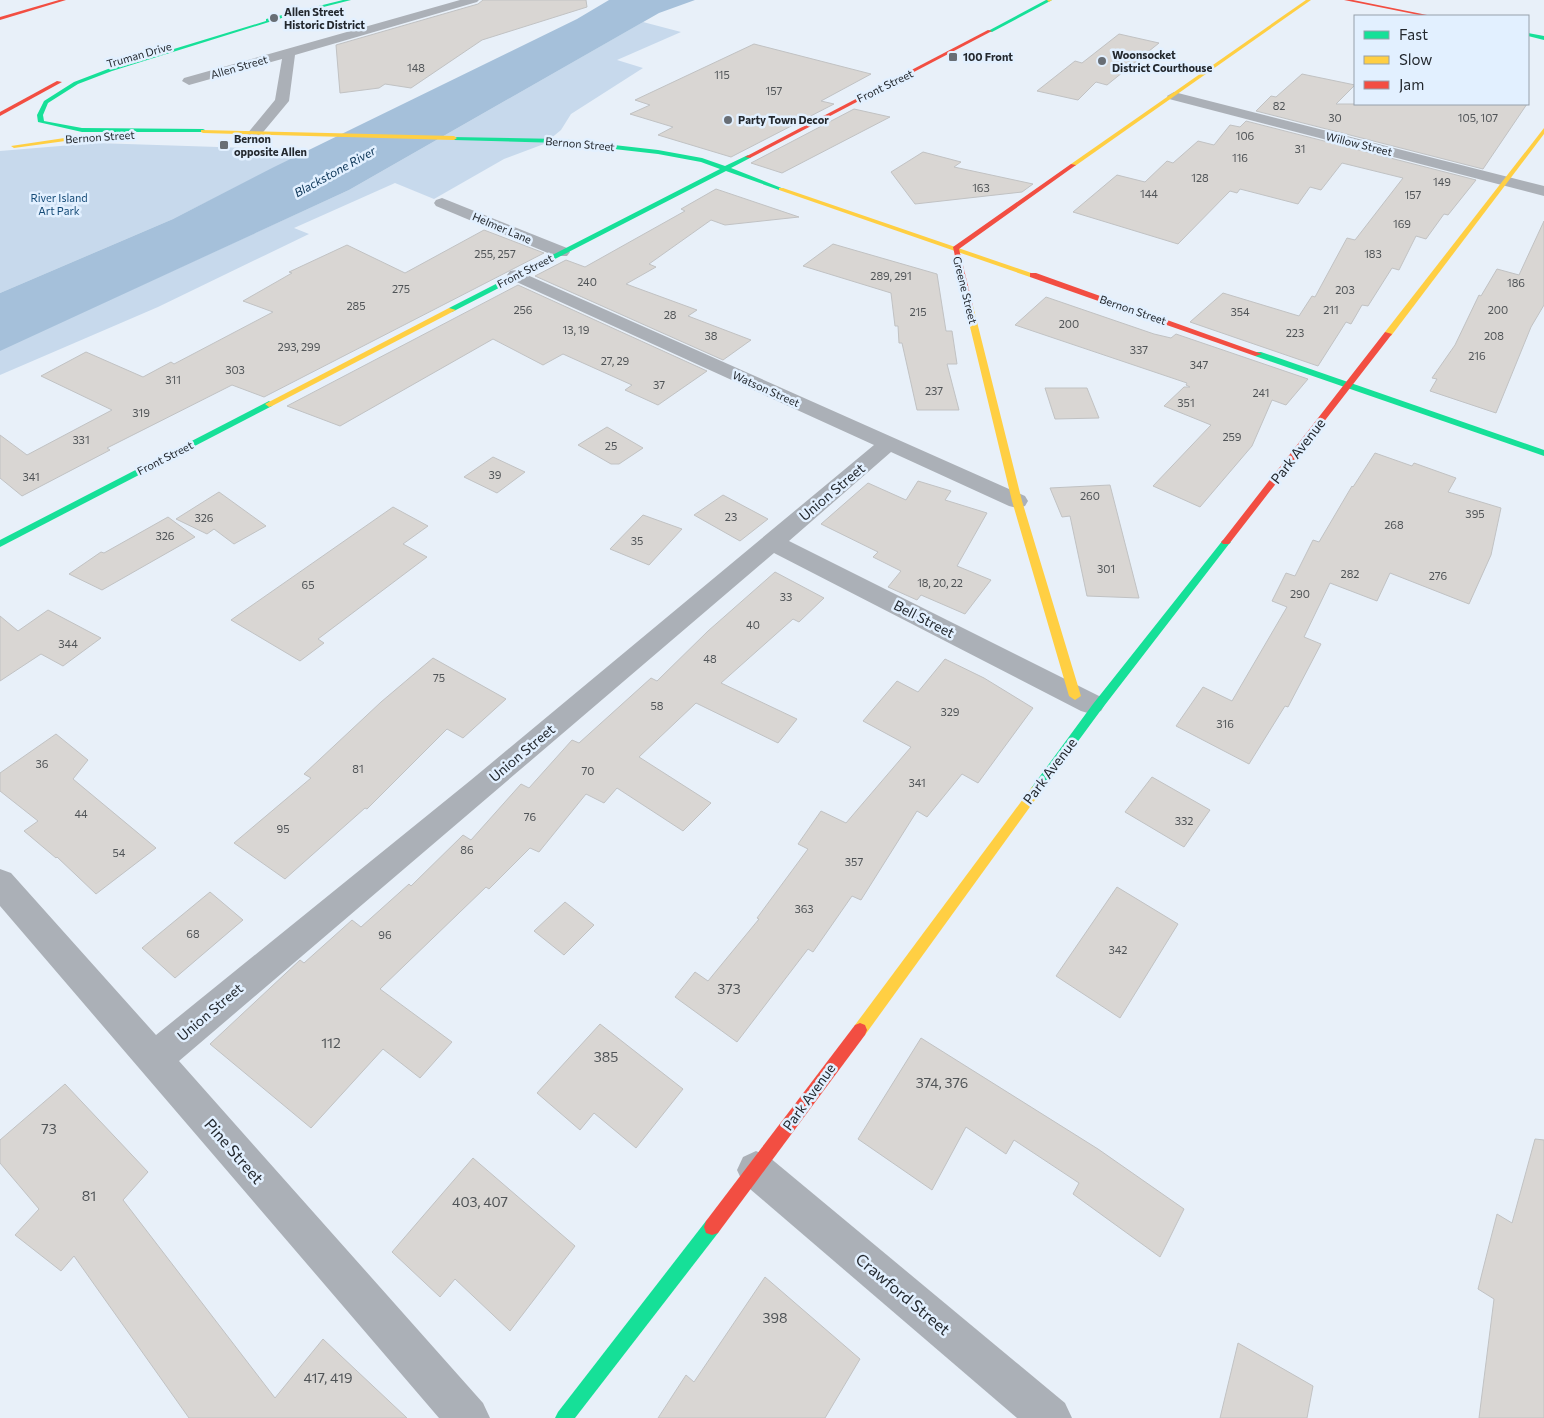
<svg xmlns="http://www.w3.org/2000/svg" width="1544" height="1418" viewBox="0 0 1544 1418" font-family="Commissioner,sans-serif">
<rect width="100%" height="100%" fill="#e8f0f9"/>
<g fill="#c7d9ec">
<path d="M 643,22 L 681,32 L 617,60 L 643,68 L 571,114 L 561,130 L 544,144 L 504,159 L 434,199 L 395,183 L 294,228 L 309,234 L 158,307 L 0,375 L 0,350 L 349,190 Z"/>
<path d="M 96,143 L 309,150 L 173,219 L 0,293 L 0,151 Z"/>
</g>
<path fill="#a5c0da" d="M 609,0 L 695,0 L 659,13 L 349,190 L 0,351 L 0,293 L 173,219 L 274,167 L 577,19 Z"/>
<g fill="#d9d6d3" stroke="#c1c2c3">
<path d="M 483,0 L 586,0 L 587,7 L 482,40 L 411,88 L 385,84 L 379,88 L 340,93 L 336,45 L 478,4 Z"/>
<path d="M 1119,34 L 1159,43 L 1107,85 L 1096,82 L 1078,100 L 1037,91 L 1075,61 L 1082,63 Z"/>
<path d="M 754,44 L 871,74 L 821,101 L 834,104 L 731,157 L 658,135 L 673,127 L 630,114 L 650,105 L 635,100 Z"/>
<path d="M 1302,74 L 1355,85 L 1336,104 L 1527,104 L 1483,169 L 1256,111 L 1271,96 L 1276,97 Z"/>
<path d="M 854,109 L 890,117 L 782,173 L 751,163 Z"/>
<path d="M 1246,121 L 1476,180 L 1448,215 L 1444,214 L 1426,239 L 1416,236 L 1399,270 L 1392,268 L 1368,306 L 1362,305 L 1351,324 L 1346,322 L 1318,366 L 1190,322 L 1223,293 L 1299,316 L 1312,296 L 1315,297 L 1347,238 L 1355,240 L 1403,178 L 1342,163 L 1321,190 L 1310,187 L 1298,204 L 1240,189 L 1237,193 L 1230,191 L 1178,244 L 1073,212 L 1117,175 L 1145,182 L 1167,161 L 1173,163 L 1198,141 L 1214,145 L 1230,125 L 1240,127 Z"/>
<path d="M 923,152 L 961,162 L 954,167 L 1033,184 L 1022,192 L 915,204 L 891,172 Z"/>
<path d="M 716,189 L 799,217 L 725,225 L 711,220 L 649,264 L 656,267 L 626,284 L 697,310 L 688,316 L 751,340 L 723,360 L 535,276 L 566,260 L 585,267 L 685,211 L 681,209 Z"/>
<path d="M 1544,221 L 1544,305 L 1531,327 L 1496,413 L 1430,391 L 1437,379 L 1432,378 L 1455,345 L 1479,295 L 1481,296 L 1497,269 L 1519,275 Z"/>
<path d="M 484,230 L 544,253 L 264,397 L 232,385 L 107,448 L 110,450 L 22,496 L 0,478 L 0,435 L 27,455 L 112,410 L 41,376 L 86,352 L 143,377 L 171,362 L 174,364 L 273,312 L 243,301 L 292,273 L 289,272 L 347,245 L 405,273 Z"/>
<path d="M 833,244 L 937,274 L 946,331 L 952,331 L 957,364 L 947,364 L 959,410 L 917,410 L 902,343 L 899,343 L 898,326 L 895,326 L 891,293 L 803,266 Z"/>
<path d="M 518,285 L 707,371 L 658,405 L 625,390 L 632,385 L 563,354 L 543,365 L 493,339 L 340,426 L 287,406 Z"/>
<path d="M 1046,297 L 1154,334 L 1171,338 L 1176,334 L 1308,379 L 1286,405 L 1272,400 L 1252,446 L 1200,507 L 1153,486 L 1211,425 L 1164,406 L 1184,387 L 1190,387 L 1186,385 L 1187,383 L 1015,325 Z"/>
<path d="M 1045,388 L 1087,388 L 1099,418 L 1055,419 Z"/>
<path d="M 607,427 L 643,448 L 619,464 L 611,464 L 578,445 Z"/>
<path d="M 1375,453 L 1412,466 L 1414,463 L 1456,478 L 1448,492 L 1501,508 L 1491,555 L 1469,604 L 1390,573 L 1377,601 L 1330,583 L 1304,637 L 1321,644 L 1288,707 L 1285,706 L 1249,764 L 1176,726 L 1203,687 L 1232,701 L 1287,607 L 1272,601 L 1286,573 L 1295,576 L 1313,540 L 1319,542 L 1352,486 L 1353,487 Z"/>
<path d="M 493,457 L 525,472 L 497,493 L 464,477 Z"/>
<path d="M 918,481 L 951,491 L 945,500 L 987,513 L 957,566 L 991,580 L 965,614 L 921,595 L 917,600 L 888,587 L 901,571 L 873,557 L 878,552 L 821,524 L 868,483 L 906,500 Z"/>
<path d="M 1110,485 L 1139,598 L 1087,596 L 1070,516 L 1062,517 L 1050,488 Z"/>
<path d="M 219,492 L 266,526 L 234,544 L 214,529 L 207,534 L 176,519 Z"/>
<path d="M 723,495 L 768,519 L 740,541 L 694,515 Z"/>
<path d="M 393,507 L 428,526 L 403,544 L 427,557 L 318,639 L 324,643 L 300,661 L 231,620 Z"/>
<path d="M 643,515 L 682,529 L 649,565 L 610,549 Z"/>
<path d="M 168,517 L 195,537 L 102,590 L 69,574 L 101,552 L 104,553 Z"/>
<path d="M 775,572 L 824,598 L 799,622 L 793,619 L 721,683 L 797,719 L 778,743 L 696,703 L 639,757 L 711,803 L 683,831 L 617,788 L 604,803 L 586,794 L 539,852 L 530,848 L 489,889 L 486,887 L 380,989 L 452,1042 L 420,1078 L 383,1049 L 311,1128 L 210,1044 L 300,960 L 304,963 L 352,920 L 361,927 L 409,884 L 411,886 L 463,835 L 471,840 L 521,784 L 529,788 L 572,740 L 579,743 L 651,678 L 657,681 L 708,631 Z"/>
<path d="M 48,610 L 101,638 L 63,666 L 41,654 L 0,681 L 0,616 L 18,631 Z"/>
<path d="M 433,658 L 506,699 L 463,738 L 447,729 L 367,809 L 365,808 L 285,879 L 234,843 L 311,778 L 304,774 L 381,702 Z"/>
<path d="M 945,659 L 984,678 L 1033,708 L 978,783 L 962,774 L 927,817 L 917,811 L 861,900 L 852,896 L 813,952 L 808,949 L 737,1042 L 675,997 L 695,972 L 708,981 L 759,919 L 757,918 L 808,849 L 798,844 L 821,811 L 846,823 L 911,747 L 863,721 L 897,681 L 918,692 Z"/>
<path d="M 56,734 L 88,760 L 73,779 L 156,848 L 96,894 L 57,857 L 56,858 L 24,831 L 38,821 L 0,791 L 0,773 Z"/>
<path d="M 1152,777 L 1210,810 L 1184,847 L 1125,812 Z"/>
<path d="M 1117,887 L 1178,924 L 1120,1018 L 1056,976 Z"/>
<path d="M 210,892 L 243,920 L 175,978 L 142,948 Z"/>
<path d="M 565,902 L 594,925 L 564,955 L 534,931 Z"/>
<path d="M 600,1024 L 683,1089 L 636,1148 L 594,1113 L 580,1130 L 537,1093 Z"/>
<path d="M 921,1038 L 1098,1149 L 1184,1209 L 1160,1257 L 1073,1194 L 1079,1183 L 1014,1140 L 1006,1154 L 966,1127 L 932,1190 L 858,1139 Z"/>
<path d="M 65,1084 L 148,1172 L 123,1200 L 275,1398 L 323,1339 L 407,1418 L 189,1418 L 74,1256 L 61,1271 L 15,1235 L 39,1209 L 0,1163 L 0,1140 Z"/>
<path d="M 1535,1139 L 1544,1140 L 1544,1418 L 1479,1418 L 1494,1299 L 1478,1289 L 1497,1214 L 1512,1223 Z"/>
<path d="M 473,1158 L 575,1246 L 510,1331 L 455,1279 L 440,1297 L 392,1252 Z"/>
<path d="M 765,1277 L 860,1359 L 825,1418 L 658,1418 L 686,1375 L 694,1382 Z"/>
<path d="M 1238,1343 L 1313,1386 L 1307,1418 L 1220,1418 Z"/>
</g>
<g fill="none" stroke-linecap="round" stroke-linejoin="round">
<g fill="#abb0b7" fill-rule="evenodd">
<path d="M 460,0 L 479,0 L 477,2 L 295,55 L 289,101 L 259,137 L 254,138 L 247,134 L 275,100 L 282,59 L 189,85 L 182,81 L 184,78 Z"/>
<path d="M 1174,92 L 1544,186 L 1544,196 L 1169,99 L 1167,96 Z"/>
<path d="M 442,198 L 567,248 L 570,252 L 567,256 L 555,256 L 436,206 L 434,203 L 436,200 Z"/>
<path d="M 516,270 L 1025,496 L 1028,501 L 1025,506 L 1017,508 L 1009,506 L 891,452 L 789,541 L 1101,697 L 1105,704 L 1101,711 L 1091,714 L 1081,711 L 774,553 L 179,1061 L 483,1403 L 490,1418 L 439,1418 L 0,906 L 0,869 L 11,873 L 156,1035 L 471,780 L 874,445 L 510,279 L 507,275 L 510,271 Z"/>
<path d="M 756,1151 L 769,1157 L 1065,1403 L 1072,1418 L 1017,1418 L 743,1183 L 737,1170 L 743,1157 Z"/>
</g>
<g fill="#16e098" fill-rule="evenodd">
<path d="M 343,0 L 351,0 L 288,16 L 112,71 L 78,84 L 48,103 L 43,115 L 44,121 L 82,128 L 203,129 L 205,130 L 205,132 L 82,132 L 38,122 L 37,115 L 44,101 L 74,82 L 108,69 L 266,21 L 266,19 Z"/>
<path d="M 1046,0 L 1052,0 L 992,32 L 988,31 Z"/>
<path d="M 1528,33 L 1544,36 L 1544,40 L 1528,36 Z"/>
<path d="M 452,137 L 561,139 L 658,150 L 702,158 L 725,166 L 748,155 L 751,157 L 750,158 L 731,168 L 784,189 L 779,190 L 726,171 L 452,312 L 449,312 L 449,308 L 720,169 L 701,162 L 658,154 L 561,143 L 454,140 L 452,139 Z"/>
<path d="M 1255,352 L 1261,352 L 1544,450 L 1544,456 L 1255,356 Z"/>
<path d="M 269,401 L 273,404 L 272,406 L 0,547 L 0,540 Z"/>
<path d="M 1226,539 L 1231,542 L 1229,544 L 1101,710 L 1040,793 L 1036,795 L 1032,793 L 1030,790 L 1032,787 L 1093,704 L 1223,540 Z"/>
<path d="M 712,1219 L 718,1221 L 720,1227 L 718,1233 L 575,1418 L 555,1418 L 558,1412 L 706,1221 Z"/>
</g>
<g fill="#ffcf43" fill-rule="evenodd">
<path d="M 1047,0 L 1052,0 L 1049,2 Z"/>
<path d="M 1306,0 L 1311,0 L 1075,166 L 1071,166 L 1071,164 Z"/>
<path d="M 1544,128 L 1544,134 L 1391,336 L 1385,336 L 1385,332 Z"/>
<path d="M 201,130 L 454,136 L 457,138 L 454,140 L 203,133 L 201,132 Z"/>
<path d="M 78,136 L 81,138 L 80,139 L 14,148 L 11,146 Z"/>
<path d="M 779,188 L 783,188 L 1037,275 L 1030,277 L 779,190 Z"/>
<path d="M 966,304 L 973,306 L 1022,501 L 1081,696 L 1075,700 L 1069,696 L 1012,501 L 965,306 Z"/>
<path d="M 449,308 L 456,310 L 272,406 L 269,407 L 265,404 Z"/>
<path d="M 1036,785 L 1040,787 L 1042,790 L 1040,793 L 865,1035 L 860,1037 L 855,1035 L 853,1030 L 855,1025 L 1032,787 Z"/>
</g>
<g fill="#f24e42" fill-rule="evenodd">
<path d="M 59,0 L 66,0 L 0,20 L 0,17 Z"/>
<path d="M 1344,0 L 1353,0 L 1432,16 L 1424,16 Z"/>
<path d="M 988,30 L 992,31 L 750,158 L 745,157 Z"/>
<path d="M 57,81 L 62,82 L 0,116 L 0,112 Z"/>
<path d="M 1071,164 L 1076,165 L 959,249 L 973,306 L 966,308 L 953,247 Z"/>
<path d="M 1030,273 L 1036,273 L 1262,354 L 1255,356 L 1030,277 Z"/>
<path d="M 1385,332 L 1392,334 L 1229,544 L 1223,544 L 1221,542 L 1223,540 Z"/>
<path d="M 860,1023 L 865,1025 L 867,1030 L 865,1035 L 718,1233 L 712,1235 L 706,1233 L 704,1227 L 706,1221 L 855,1025 Z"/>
</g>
</g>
<g fill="#686e75" stroke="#e2f0ff" stroke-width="2">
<circle cx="274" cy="18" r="5"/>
<rect x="948" y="52" width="10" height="10" rx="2.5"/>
<circle cx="1102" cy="61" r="5"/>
<circle cx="728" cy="120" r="5"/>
<rect x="219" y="140" width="10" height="10" rx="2.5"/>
</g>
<g text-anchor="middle" stroke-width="5" stroke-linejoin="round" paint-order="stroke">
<g font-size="11" font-weight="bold" fill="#23282e" stroke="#e2f0ff" text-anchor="start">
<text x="284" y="16">Allen Street<tspan x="284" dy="13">Historic District</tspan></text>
<text x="1112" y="59">Woonsocket<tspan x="1112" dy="13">District Courthouse</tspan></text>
<text x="963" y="61">100 Front</text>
<text x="738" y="124">Party Town Decor</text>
<text x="234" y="143">Bernon<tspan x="234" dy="13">opposite Allen</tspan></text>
</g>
<g font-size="11" fill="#23282e" stroke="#e2f0ff">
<text transform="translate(139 55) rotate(-16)" y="4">Truman Drive</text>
<text transform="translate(239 67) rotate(-16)" y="4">Allen Street</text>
<text transform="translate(885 86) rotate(-26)" y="4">Front Street</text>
<text transform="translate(100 137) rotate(-4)" y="4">Bernon Street</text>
<text transform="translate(580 144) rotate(5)" y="4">Bernon Street</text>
<text transform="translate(1359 144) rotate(14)" y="4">Willow Street</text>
<text transform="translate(502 228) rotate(23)" y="4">Helmer Lane</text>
<text transform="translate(525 271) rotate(-27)" y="4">Front Street</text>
<text transform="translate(965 290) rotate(76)" y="4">Greene Street</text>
<text transform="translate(1133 310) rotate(19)" y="4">Bernon Street</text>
<text transform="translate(766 389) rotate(24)" y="4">Watson Street</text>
<text transform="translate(165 458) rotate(-27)" y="4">Front Street</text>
</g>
<g font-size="11" fill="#505457">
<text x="416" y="72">148</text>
<text x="722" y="79">115</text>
<text x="774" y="95">157</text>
<text x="1279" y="110">82</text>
<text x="1335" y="122">30</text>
<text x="1478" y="122">105, 107</text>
<text x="1245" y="140">106</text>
<text x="1300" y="153">31</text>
<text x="1240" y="162">116</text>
<text x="1200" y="182">128</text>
<text x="1442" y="186">149</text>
<text x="981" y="192">163</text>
<text x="1149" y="198">144</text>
<text x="1413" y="199">157</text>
<text x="1402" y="228">169</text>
<text x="495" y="258">255, 257</text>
<text x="1373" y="258">183</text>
<text x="891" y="280">289, 291</text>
<text x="587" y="286">240</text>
<text x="1516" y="287">186</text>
<text x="401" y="293">275</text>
<text x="1345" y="294">203</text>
<text x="356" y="310">285</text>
<text x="523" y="314">256</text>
<text x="1331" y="314">211</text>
<text x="1498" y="314">200</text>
<text x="918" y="316">215</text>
<text x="1240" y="316">354</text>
<text x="670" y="319">28</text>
<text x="1069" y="328">200</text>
<text x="576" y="334">13, 19</text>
<text x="1295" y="337">223</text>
<text x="711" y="340">38</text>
<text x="1494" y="340">208</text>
<text x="299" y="351">293, 299</text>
<text x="1139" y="354">337</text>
<text x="1477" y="360">216</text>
<text x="615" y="365">27, 29</text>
<text x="1199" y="369">347</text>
<text x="235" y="374">303</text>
<text x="173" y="384">311</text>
<text x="659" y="389">37</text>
<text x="934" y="395">237</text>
<text x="1261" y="397">241</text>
<text x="1186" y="407">351</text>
<text x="141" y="417">319</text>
<text x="1232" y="441">259</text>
<text x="81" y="444">331</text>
<text x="611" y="450">25</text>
<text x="495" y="479">39</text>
<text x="31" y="481">341</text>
<text x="1090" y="500">260</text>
<text x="1475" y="518">395</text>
<text x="731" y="521">23</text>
<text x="204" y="522">326</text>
<text x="1394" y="529">268</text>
<text x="165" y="540">326</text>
<text x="637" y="545">35</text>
<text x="1106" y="573">301</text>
<text x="1350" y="578">282</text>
<text x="1438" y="580">276</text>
<text x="940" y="587">18, 20, 22</text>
<text x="308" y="589">65</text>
<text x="1300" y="598">290</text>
<text x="786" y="601">33</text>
<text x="753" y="629">40</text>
<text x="68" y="648">344</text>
<text x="710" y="663">48</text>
<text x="439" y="682">75</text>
<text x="657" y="710">58</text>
<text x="950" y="716">329</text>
<text x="1225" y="728">316</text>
<text x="42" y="768">36</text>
<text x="358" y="773">81</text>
<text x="588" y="775">70</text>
<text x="917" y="787">341</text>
<text x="81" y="818">44</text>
<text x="530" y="821">76</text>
<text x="1184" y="825">332</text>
<text x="283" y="833">95</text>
<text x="467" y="854">86</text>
<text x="119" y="857">54</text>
<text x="854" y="866">357</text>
<text x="804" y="913">363</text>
<text x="193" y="938">68</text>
<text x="385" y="939">96</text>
<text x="1118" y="954">342</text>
</g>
<g font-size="11" fill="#154b77" stroke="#e2f0ff">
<text x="59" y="202">River Island<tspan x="59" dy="13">Art Park</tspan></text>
</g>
<g font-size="12" font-style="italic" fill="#0b3456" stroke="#e2f0ff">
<text transform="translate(335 172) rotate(-29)" y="4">Blackstone River</text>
</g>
<g font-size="14" fill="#23282e" stroke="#e2f0ff">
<text transform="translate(1298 451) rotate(-52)" y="5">Park Avenue</text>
<text transform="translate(832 492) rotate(-40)" y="5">Union Street</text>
<text transform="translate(924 619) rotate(27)" y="5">Bell Street</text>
<text transform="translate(522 753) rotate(-40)" y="5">Union Street</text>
<text transform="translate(1050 771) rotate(-53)" y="5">Park Avenue</text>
<text transform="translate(210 1012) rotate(-40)" y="5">Union Street</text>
<text transform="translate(809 1097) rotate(-54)" y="5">Park Avenue</text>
</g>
<g font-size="14" fill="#505457">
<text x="729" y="994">373</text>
<text x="331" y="1048">112</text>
<text x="606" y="1062">385</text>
<text x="942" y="1088">374, 376</text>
<text x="49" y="1134">73</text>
<text x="89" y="1201">81</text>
<text x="480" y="1207">403, 407</text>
<text x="775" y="1323">398</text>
<text x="328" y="1383">417, 419</text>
</g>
<g font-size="16" fill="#23282e" stroke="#e2f0ff">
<text transform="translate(234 1151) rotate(49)" y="6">Pine Street</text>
<text transform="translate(903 1294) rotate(40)" y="6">Crawford Street</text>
</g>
</g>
<rect x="1354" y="15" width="175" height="90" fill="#e2f0ff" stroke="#96a0ab"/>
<rect x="1364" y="31" width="25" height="8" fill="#16e098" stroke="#96a0ab"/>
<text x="1399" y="40" font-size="15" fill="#23282e">Fast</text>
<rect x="1364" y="56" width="25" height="8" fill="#ffcf43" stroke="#96a0ab"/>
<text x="1399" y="65" font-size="15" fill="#23282e">Slow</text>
<rect x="1364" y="81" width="25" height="8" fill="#f24e42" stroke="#96a0ab"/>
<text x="1399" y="90" font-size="15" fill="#23282e">Jam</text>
</svg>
